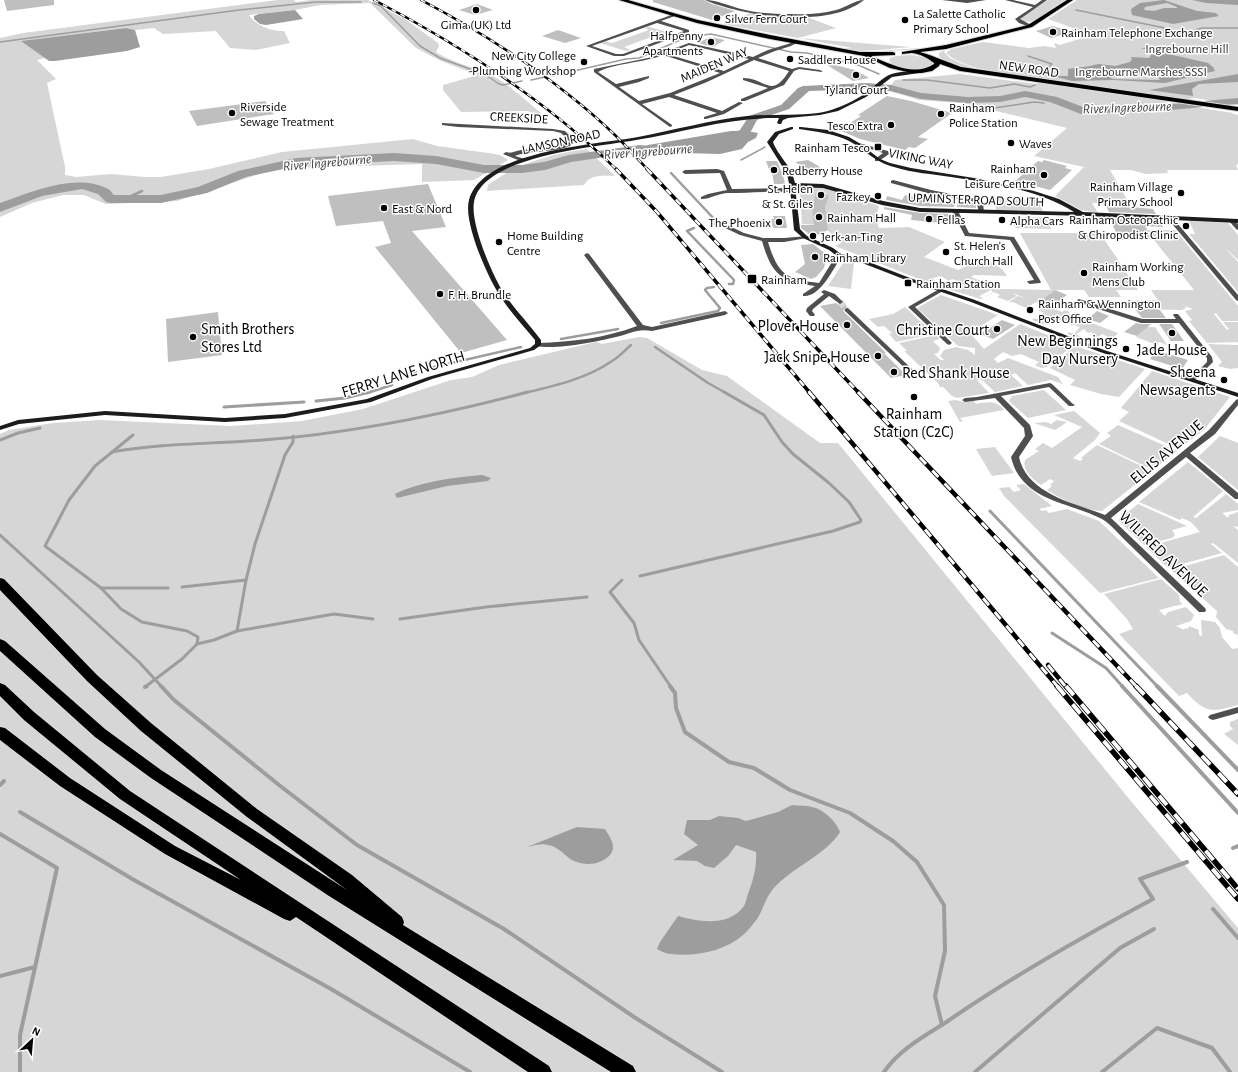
<svg xmlns="http://www.w3.org/2000/svg" width="1238" height="1072" viewBox="0 0 1238 1072" font-family="'Alegreya Sans',sans-serif">
<rect width="100%" height="100%" fill="#fff"/>
<g fill="#d6d6d6">
<path d="M 278,0 L 294,0 L 296,2 L 311,0 L 368,0 L 405,19 L 438,43 L 439,46 L 436,52 C 451,62 470,66 487,73 C 507,82 525,100 542,114 L 526,111 L 461,112 L 443,90 L 443,85 L 478,75 L 441,61 L 416,48 L 370,3 L 320,5 L 295,10 L 249,15 C 255,25 272,32 284,31 L 290,43 L 256,50 L 230,48 L 216,31 L 163,34 L 154,28 L 135,30 L 126,28 L 22,41 L 45,58 L 37,60 L 56,79 L 47,83 L 65,167 L 65,175 L 76,177 L 111,174 L 145,177 L 161,177 L 209,169 L 282,152 L 413,139 L 437,146 L 495,154 L 502,156 L 508,160 L 474,180 L 422,182 L 422,164 L 291,168 L 259,174 L 177,201 L 106,204 L 84,195 L 63,195 L 32,203 L 0,217 L 0,38 L 23,33 Z"/>
<path d="M 1048,0 L 1065,0 L 1034,21 L 1026,22 L 1020,20 L 1021,17 Z"/>
<path d="M 1077,0 L 1238,0 L 1238,105 L 1195,98 L 1163,102 L 1233,113 L 1233,114 L 1238,115 L 1238,164 L 1236,165 L 1238,170 L 1167,170 L 1168,173 L 1146,174 L 1131,170 L 1110,170 L 1129,203 L 1092,203 L 1098,213 L 1081,210 L 1055,196 L 1084,167 L 1034,156 L 1067,128 L 962,103 L 919,100 L 887,90 L 895,80 L 960,74 L 1036,84 L 1038,79 C 1014,75 963,70 946,53 L 951,49 L 983,42 L 1029,48 L 1044,46 L 1056,48 L 1054,43 L 1060,45 L 1092,35 L 1048,19 Z"/>
<path d="M 751,13 L 804,16 L 836,28 L 798,38 L 911,47 L 878,50 L 859,50 L 878,51 L 936,47 C 904,50 874,54 842,49 L 852,48 L 723,24 Z"/>
<path d="M 646,26 L 674,34 L 667,35 L 662,33 L 624,47 L 631,50 L 626,51 L 600,43 L 604,41 L 612,43 L 649,30 L 645,28 L 648,27 Z"/>
<path d="M 948,48 L 944,51 C 947,60 969,66 978,69 C 965,69 947,66 939,56 L 939,53 Z"/>
<path d="M 912,55 L 928,58 L 934,64 C 926,74 896,71 889,61 L 890,58 L 896,56 Z"/>
<path d="M 587,149 L 615,176 C 604,176 590,174 584,185 L 487,191 L 488,185 C 517,163 551,154 587,149 Z"/>
<path d="M 808,186 L 820,187 L 879,206 L 876,217 L 879,228 L 909,227 L 945,242 L 924,257 L 958,270 L 985,258 L 1003,270 L 1007,276 L 974,275 L 971,277 L 1001,289 L 1051,290 L 1020,233 L 1100,233 L 1138,290 L 1116,290 L 1121,297 L 1089,297 L 1091,300 L 1084,290 L 1055,290 L 1039,302 L 1036,302 L 1026,308 L 1013,302 L 1009,302 L 1018,296 L 1027,299 L 1013,293 L 1017,296 L 1008,301 L 997,297 L 1000,295 L 994,292 L 984,298 L 993,292 L 991,290 L 979,296 L 983,298 L 981,299 L 944,288 L 947,285 L 952,287 L 957,284 L 955,283 L 958,281 L 952,279 L 949,281 C 943,278 942,273 932,279 L 937,281 L 932,284 L 835,246 L 841,243 L 822,225 L 802,224 L 800,190 Z"/>
<path d="M 995,198 L 1038,200 L 1043,211 L 996,210 Z"/>
<path d="M 1046,217 L 1051,229 L 1016,228 L 1010,218 Z"/>
<path d="M 1189,221 L 1228,223 L 1238,235 L 1238,260 L 1224,247 L 1238,262 L 1238,292 L 1189,234 L 1195,234 Z"/>
<path d="M 1146,230 L 1175,230 L 1238,306 L 1238,321 L 1222,321 L 1216,313 L 1214,314 L 1227,330 L 1229,329 L 1223,322 L 1238,322 L 1238,343 L 1237,342 L 1207,343 L 1189,321 L 1192,320 L 1185,311 L 1193,309 L 1185,306 L 1186,308 L 1182,310 L 1135,309 L 1129,301 L 1158,300 L 1151,290 L 1194,290 Z"/>
<path d="M 854,262 L 851,289 L 828,286 L 843,263 Z"/>
<path d="M 941,295 L 998,315 L 970,333 L 984,349 L 1020,324 L 1073,345 L 1047,367 L 1041,368 L 1035,365 L 1039,362 L 1021,354 L 1012,356 L 1003,352 L 994,359 L 998,363 L 1008,358 L 1058,377 L 1063,384 L 1051,380 L 1028,385 L 1015,373 L 1011,375 L 1023,386 L 995,392 L 982,380 L 977,380 L 989,393 L 957,398 L 952,396 L 943,387 L 940,387 L 938,383 L 904,351 L 907,351 L 899,343 L 936,335 L 940,339 L 933,341 L 940,348 L 938,353 L 934,354 L 941,360 L 944,360 L 940,356 L 944,350 L 956,347 L 968,350 L 975,355 L 975,348 L 958,346 L 917,308 Z"/>
<path d="M 1045,305 L 1062,312 L 1065,310 L 1070,312 L 1068,314 L 1118,333 L 1112,339 L 1102,334 L 1093,341 L 1091,341 L 1096,336 L 1094,335 L 1095,334 L 1090,332 L 1088,333 L 1084,329 L 1076,334 L 1081,337 L 1079,338 L 1067,334 L 1069,332 L 1074,334 L 1080,327 L 1074,325 L 1070,326 L 1072,324 L 1066,322 L 1063,323 L 1061,322 L 1062,321 C 1055,318 1052,321 1046,325 L 1032,320 L 1034,318 L 1039,320 L 1044,316 L 1042,315 L 1044,313 L 1038,310 Z"/>
<path d="M 905,307 L 934,334 L 896,342 L 889,334 L 892,333 L 884,326 L 878,327 L 869,319 L 893,314 Z"/>
<path d="M 1141,327 L 1155,327 L 1167,345 L 1159,342 L 1157,345 L 1136,337 L 1145,329 Z"/>
<path d="M 639,337 L 647,338 L 702,370 L 727,376 L 820,443 L 838,443 L 1130,800 L 1238,928 L 1238,1072 L 0,1072 L 0,434 L 9,430 L 53,423 L 100,420 L 231,426 L 302,421 L 363,409 L 451,380 L 472,377 L 499,365 L 596,342 L 602,344 Z"/>
<path d="M 1208,344 L 1238,345 L 1238,368 L 1230,369 L 1218,366 L 1222,362 Z"/>
<path d="M 1075,346 L 1145,369 L 1119,397 L 1101,394 L 1070,385 L 1075,380 L 1050,368 Z"/>
<path d="M 1152,371 L 1230,397 L 1204,430 L 1179,449 L 1119,421 L 1129,412 L 1121,408 Z"/>
<path d="M 1044,390 L 1066,410 L 1028,418 L 1009,401 L 1012,396 Z"/>
<path d="M 955,400 L 965,402 L 974,401 L 976,404 C 989,402 995,400 1004,410 L 960,418 L 963,421 L 960,422 L 948,401 Z"/>
<path d="M 1074,411 L 1100,433 L 1095,440 L 1073,458 L 1080,461 L 1083,459 L 1081,458 L 1097,445 L 1152,471 L 1102,511 C 1086,511 1060,499 1047,490 L 1052,486 L 1050,485 L 1054,481 L 1050,479 L 1041,485 C 1033,479 1022,471 1025,460 L 1039,451 L 1035,449 L 1043,443 L 1052,448 L 1082,427 L 1054,415 Z"/>
<path d="M 1057,420 L 1067,422 L 1055,430 L 1034,423 L 1046,422 L 1051,424 Z"/>
<path d="M 1118,425 L 1177,451 L 1153,470 L 1099,444 L 1111,436 L 1107,433 Z"/>
<path d="M 1220,436 L 1238,443 L 1238,490 L 1198,457 Z"/>
<path d="M 995,447 L 1014,473 L 992,476 L 976,449 Z"/>
<path d="M 1188,462 L 1223,491 L 1193,517 L 1196,518 L 1226,494 L 1238,504 L 1238,510 L 1222,513 L 1228,518 L 1229,515 L 1238,512 L 1238,527 L 1233,526 L 1238,530 L 1238,563 L 1213,543 L 1211,544 L 1222,553 L 1168,568 L 1146,547 L 1200,532 L 1191,522 L 1182,518 L 1180,520 L 1139,502 Z"/>
<path d="M 1024,484 L 1052,506 L 1039,509 L 1042,511 L 1046,510 L 1049,513 L 1067,509 L 1099,521 L 1159,578 L 1100,593 L 1004,496 L 999,488 L 1009,487 L 1014,492 L 1021,490 L 1016,485 Z"/>
<path d="M 1138,504 L 1187,526 L 1172,530 L 1175,535 L 1172,538 L 1144,545 L 1118,520 Z"/>
<path d="M 1224,555 L 1238,567 L 1238,635 L 1233,633 L 1233,631 L 1226,629 L 1216,617 L 1217,611 L 1171,570 Z"/>
<path d="M 1161,579 L 1179,595 L 1180,602 L 1183,604 L 1159,610 L 1165,616 L 1168,612 L 1186,607 L 1194,615 L 1191,621 L 1176,626 L 1184,630 L 1185,628 L 1188,629 L 1189,626 L 1199,630 L 1199,635 L 1202,636 L 1201,620 L 1215,622 L 1220,628 L 1222,637 L 1232,649 L 1238,648 L 1238,705 C 1212,712 1206,714 1187,693 L 1179,696 L 1119,634 L 1133,629 L 1127,619 L 1104,594 Z"/>
<path d="M 1238,719 L 1238,745 L 1224,734 L 1233,729 L 1230,726 L 1230,722 Z"/>
</g>
<g fill="#9d9d9d" fill-rule="evenodd">
<path d="M 1164,0 L 1197,11 L 1216,13 L 1219,16 L 1173,24 L 1132,15 L 1131,9 L 1140,3 ZM 1167,3 L 1177,7 L 1177,8 L 1164,8 L 1154,11 L 1144,10 L 1145,7 Z"/>
<path d="M 1192,0 L 1238,0 L 1238,5 L 1206,3 Z"/>
<path d="M 295,10 L 303,19 L 266,25 L 260,24 L 254,19 L 254,16 L 259,14 Z"/>
<path d="M 126,28 L 135,30 L 140,47 L 127,51 L 55,61 L 49,61 L 21,41 Z"/>
<path d="M 1158,47 L 1160,52 L 1208,63 L 1213,67 L 1215,71 L 1165,83 L 1114,80 L 1072,81 L 1053,76 L 1068,76 L 1068,69 L 1090,66 L 1098,64 L 1115,66 L 1130,62 L 1132,59 L 1131,57 L 1149,58 L 1151,55 L 1151,51 L 1141,48 ZM 1118,72 L 1136,74 L 1149,72 L 1155,73 L 1160,80 L 1111,79 L 1118,74 Z"/>
<path d="M 1238,74 L 1238,82 L 1199,84 L 1192,89 L 1193,96 L 1149,90 Z"/>
<path d="M 731,131 L 746,131 L 758,133 L 756,138 L 748,142 L 742,149 L 720,154 L 648,152 L 637,149 L 648,145 Z"/>
<path d="M 482,475 L 491,478 L 488,481 L 447,486 L 397,498 L 395,494 C 419,482 455,477 482,475 Z"/>
<path d="M 792,805 C 798,806 806,805 812,807 C 823,809 836,821 840,832 C 826,855 791,868 773,889 C 766,897 763,910 757,919 C 753,924 748,931 743,935 C 725,951 695,957 671,954 C 666,954 661,951 657,949 L 660,942 L 678,916 C 699,922 729,927 744,906 C 746,902 747,896 749,891 C 754,878 757,865 756,852 L 736,845 L 728,856 L 714,868 L 705,866 L 697,861 L 673,860 L 698,845 L 684,834 L 687,820 L 710,820 L 719,816 L 738,818 L 746,821 L 778,812 Z"/>
<path d="M 577,827 L 605,829 C 610,837 618,848 609,856 C 599,865 586,866 574,861 C 565,857 560,847 548,845 C 542,843 533,846 527,847 Z"/>
</g>
<g fill="none" stroke-linecap="round" stroke-linejoin="round">
<g stroke="#9d9d9d" stroke-width="1.5">
<path d="M 373,3 L 381,6 L 420,46 L 440,58 L 486,75 L 499,84 L 503,85 L 522,81"/>
<path d="M 1076,10 L 1165,28 L 1186,36"/>
<path d="M 1175,37 L 1189,35 L 1195,30 L 1202,28 L 1238,28"/>
<path d="M 0,42 L 239,10 L 316,2 L 361,2"/>
<path d="M 1028,56 L 1052,64 L 1044,70 L 1040,76"/>
<path d="M 552,76 L 626,59 L 639,58 L 687,37 L 711,34 L 791,52 L 807,53 L 858,65 L 879,74"/>
<path d="M 531,80 L 545,77"/>
<path d="M 903,80 L 927,80 L 990,88 L 1014,84 L 1030,87 L 1035,85"/>
<path d="M 994,108 L 1034,102 L 1044,103"/>
<path d="M 741,160 L 765,147"/>
</g>
<g stroke="#9d9d9d" stroke-width="2.5">
<path d="M 671,173 L 717,222 L 714,224"/>
<path d="M 125,199 L 142,191"/>
<path d="M 694,228 L 687,231 L 734,280 L 733,284 L 729,284"/>
<path d="M 661,323 L 718,311 L 720,308 L 705,290 L 707,288 L 714,287"/>
<path d="M 561,339 L 618,329"/>
<path d="M 655,347 L 708,383 L 726,393"/>
<path d="M 430,368 L 521,347"/>
<path d="M 410,375 L 416,372"/>
<path d="M 367,393 L 392,385"/>
<path d="M 524,393 C 554,386 586,379 612,361 C 619,357 625,350 631,345"/>
</g>
<g stroke="#9d9d9d" stroke-width="3">
<path d="M 316,401 L 345,398 L 370,392"/>
<path d="M 224,407 L 304,402"/>
<path d="M 133,435 L 95,466 L 69,500 L 45,546 L 101,588 L 121,609 L 142,622 L 187,631 L 198,637 L 197,644 L 182,659 L 145,687"/>
<path d="M 0,440 L 18,433 L 40,428"/>
<path d="M 112,452 C 162,443 212,444 263,440 C 353,433 441,415 528,392"/>
<path d="M 990,511 L 1158,687"/>
<path d="M 0,535 L 139,662 L 162,687"/>
<path d="M 640,576 L 833,531 L 860,522 L 861,520 L 849,502 L 829,483 L 793,454 L 782,442 L 764,415 L 724,392"/>
<path d="M 622,580 L 610,592 L 634,623 L 639,640 L 671,687"/>
<path d="M 182,587 L 246,580"/>
<path d="M 101,588 L 168,588"/>
<path d="M 400,619 L 486,607 L 587,597"/>
<path d="M 237,631 L 246,580 L 255,544 L 285,455 L 293,442 L 293,436"/>
<path d="M 1052,633 L 1106,668 L 1123,687"/>
<path d="M 197,644 L 214,640 L 237,631 L 334,614 L 373,619"/>
</g>
<g stroke="#9d9d9d" stroke-width="4">
<path d="M 161,686 L 174,700 L 279,785 L 357,845 L 504,929 L 634,1017 L 722,1072"/>
<path d="M 670,686 L 675,693 L 676,708 L 685,732 L 729,762 L 754,768 L 790,790 L 850,813 L 893,841 L 917,862 L 944,905 L 945,951 L 935,996 L 942,1025"/>
<path d="M 1122,686 L 1238,813"/>
<path d="M 1157,686 L 1238,770"/>
<path d="M 145,687 L 147,686"/>
<path d="M 0,785 L 4,781"/>
<path d="M 20,812 L 134,880 L 331,989 L 470,1072"/>
<path d="M 0,834 L 57,868 L 20,1035 L 20,1072"/>
<path d="M 1233,848 L 1238,846"/>
<path d="M 1213,909 L 1238,938"/>
<path d="M 0,976 L 35,967"/>
<path d="M 884,1072 C 899,1050 923,1037 945,1023 C 1011,977 1082,937 1153,899 L 1140,879 L 1187,862"/>
<path d="M 975,1072 L 1120,948 L 1154,929"/>
<path d="M 1102,1072 L 1157,1028 L 1212,1048 L 1230,1072"/>
</g>
<g fill="#9d9d9d" fill-rule="evenodd">
<path d="M 866,83 L 891,85 L 921,93 L 968,97 L 1000,96 L 1025,91 L 1057,97 L 1083,107 L 1170,104 L 1238,98 L 1238,104 L 1170,110 L 1081,114 L 1050,102 L 1025,97 L 1000,102 L 968,103 L 921,99 L 890,91 L 866,89 L 809,91 L 789,109 L 757,120 L 749,135 L 722,145 L 718,144 L 716,141 L 718,138 L 740,130 L 749,116 L 781,105 L 798,88 L 803,86 Z"/>
<path d="M 640,145 L 669,148 L 671,151 L 669,154 L 665,155 L 640,153 L 612,156 L 571,162 L 545,170 L 522,173 L 484,173 L 436,164 L 394,161 L 296,166 L 246,177 L 207,193 L 161,203 L 111,203 L 106,202 L 98,194 L 82,189 L 42,196 L 0,212 L 0,203 C 31,192 77,172 108,189 C 112,191 111,193 114,195 L 161,195 L 198,187 L 238,171 L 296,158 L 394,153 L 436,156 L 484,165 L 522,165 L 544,162 L 569,155 Z"/>
</g>
</g>
<g fill="#bfbfbf">
<path d="M 4,0 L 54,0 L 54,5 L 7,11 Z"/>
<path d="M 653,0 L 704,0 L 712,4 L 735,11 L 712,20 L 653,2 Z"/>
<path d="M 477,4 L 493,10 L 475,15 L 459,10 Z"/>
<path d="M 1053,26 L 1071,32 L 1051,38 L 1036,31 Z"/>
<path d="M 558,30 L 581,38 L 565,43 L 542,36 Z"/>
<path d="M 710,37 L 725,40 L 713,47 L 698,43 Z"/>
<path d="M 827,63 L 855,70 L 869,78 L 853,81 L 827,65 Z"/>
<path d="M 887,96 L 911,101 L 952,113 L 918,137 L 928,139 L 915,148 L 909,147 L 905,150 L 860,139 L 839,130 L 861,116 L 858,115 Z"/>
<path d="M 265,101 L 274,114 L 197,126 L 189,111 Z"/>
<path d="M 808,160 L 817,165 L 826,172 L 815,174 L 795,162 Z"/>
<path d="M 1044,160 L 1067,166 L 1065,168 L 1072,170 L 1050,190 L 1015,181 L 1038,161 L 1042,162 Z"/>
<path d="M 766,161 L 777,161 L 783,175 L 785,184 L 774,184 L 772,172 L 770,172 Z"/>
<path d="M 428,184 L 446,227 L 412,231 L 507,340 L 461,353 L 375,247 L 391,243 L 383,221 L 336,226 L 328,196 Z"/>
<path d="M 816,193 L 829,195 L 825,207 L 828,230 L 813,237 L 801,228 L 801,225 L 814,225 L 812,208 Z"/>
<path d="M 905,195 L 923,199 L 955,201 L 954,207 L 920,206 L 886,200 L 887,196 L 902,200 Z"/>
<path d="M 957,200 L 971,202 L 976,205 L 976,208 L 957,207 Z"/>
<path d="M 1105,204 L 1128,204 L 1130,207 L 1153,209 L 1156,214 L 1109,212 Z"/>
<path d="M 884,207 L 920,213 L 952,214 L 954,218 L 953,224 L 911,220 L 912,215 L 884,209 Z"/>
<path d="M 773,216 L 785,216 L 787,228 L 773,228 L 771,219 L 774,219 Z"/>
<path d="M 1113,219 L 1160,221 L 1163,227 L 1145,226 L 1152,239 L 1120,240 L 1110,220 L 1114,221 Z"/>
<path d="M 813,244 L 827,255 L 824,268 L 816,277 L 811,279 L 795,272 L 805,264 L 801,245 Z"/>
<path d="M 1055,290 L 1067,295 L 1051,307 L 1039,302 Z"/>
<path d="M 836,303 L 840,306 L 844,303 L 847,307 L 843,311 L 878,345 L 886,353 L 884,353 L 906,375 L 891,378 L 820,306 Z"/>
<path d="M 1135,309 L 1159,309 L 1166,318 L 1142,318 Z"/>
<path d="M 1097,311 L 1109,316 L 1100,323 L 1088,319 Z"/>
<path d="M 218,312 L 222,355 L 168,362 L 166,319 Z"/>
<path d="M 1002,320 L 1015,325 L 993,339 L 980,334 Z"/>
<path d="M 1136,323 L 1141,324 L 1151,324 L 1137,336 L 1124,332 Z"/>
<path d="M 1159,324 L 1172,324 L 1184,341 L 1171,341 Z"/>
<path d="M 1156,350 L 1188,360 L 1182,369 L 1150,359 Z"/>
</g>
<g fill="none" stroke-linecap="round" stroke-linejoin="round">
<path stroke="#d9d9d9" stroke-width="6" stroke-dasharray="6 3" stroke-linecap="butt" d="M 840,302 L 847,310"/>
<defs>
<path id="primary" d="M 619,0 L 628,0 L 698,20 L 770,35 L 860,52 L 893,52 L 895,53 L 895,55 L 871,56 C 890,64 915,77 934,64 L 934,63 C 928,58 920,54 912,53 C 909,53 905,54 902,54 L 902,52 L 946,45 L 1028,25 L 1067,0 L 1073,0 L 1032,27 L 946,49 L 920,52 C 934,56 947,62 961,67 L 1238,107 L 1238,111 L 960,71 L 940,64 L 939,66 L 932,71 L 921,73 L 912,73 L 890,68 L 864,56 L 770,39 L 697,23 Z"/>
<g id="highway">
<path d="M 0,578 L 4,579 L 97,675 L 151,723 L 257,809 L 352,875 L 402,917 L 404,922 L 403,925 L 633,1066 L 636,1072 L 611,1072 L 329,896 L 151,778 L 95,737 L 0,651 L 0,639 L 5,641 L 105,729 L 161,770 L 347,890 L 247,817 L 141,731 L 87,681 L 0,590 Z"/>
<path d="M 0,683 L 5,685 L 34,712 L 130,791 L 549,1066 L 552,1072 L 528,1072 L 296,917 L 290,921 L 284,919 L 165,854 L 60,786 L 0,740 L 0,727 L 5,728 L 70,778 L 175,846 L 241,880 L 120,799 L 24,720 L 0,696 Z"/>
</g>
</defs>
<use href="#primary" stroke="#dbdbdb" stroke-width="2"/>
<use href="#highway" stroke="#dbdbdb" stroke-width="2"/>
<g fill="#4f4f4f" fill-rule="evenodd">
<path d="M 705,0 C 717,0 729,6 741,9 C 756,13 773,14 790,14 C 805,15 821,14 836,10 C 845,8 855,0 864,0 C 832,26 762,18 725,7 C 719,5 711,3 705,0 Z"/>
<path d="M 942,0 L 986,0 L 967,3 Z"/>
<path d="M 1005,0 L 1013,0 L 1035,5 L 1042,0 L 1047,0 L 1020,19 L 1031,25 L 1032,26 L 1030,27 L 1019,23 L 1015,19 L 1033,7 Z"/>
<path d="M 674,14 L 675,16 L 661,21 L 689,30 L 689,32 L 624,56 L 614,56 L 586,46 ZM 657,23 L 684,31 L 623,54 L 616,54 L 592,46 Z"/>
<path d="M 796,41 L 798,42 L 791,46 L 775,51 L 758,58 L 792,69 L 799,67 L 820,70 L 822,71 L 822,72 L 799,69 L 794,71 L 784,85 L 745,101 L 741,101 L 741,99 L 768,88 L 743,80 L 743,78 C 766,78 771,100 789,71 L 754,60 L 707,82 L 674,95 L 722,111 L 739,102 L 743,103 L 724,114 L 706,119 L 704,119 L 704,117 L 717,113 L 669,97 L 642,104 L 672,125 L 672,126 L 670,127 L 594,72 L 594,69 L 648,58 L 689,43 L 753,57 L 768,50 L 788,44 ZM 689,45 L 749,59 L 724,71 L 667,54 ZM 663,55 L 720,73 L 670,93 L 639,101 L 619,87 L 639,82 L 649,78 L 649,76 L 616,84 L 598,72 C 614,63 643,63 663,55 Z"/>
<path d="M 442,123 L 553,129 L 565,131 L 576,142 C 562,154 532,149 515,156 L 525,159 L 526,160 L 523,162 L 503,154 L 506,152 C 512,154 515,151 521,150 C 537,149 551,147 566,144 L 570,142 L 561,133 L 553,131 L 458,127 L 442,125 Z"/>
<path d="M 855,142 L 888,151 L 889,154 L 879,161 L 875,161 L 875,159 L 883,153 L 855,144 Z"/>
<path d="M 717,169 L 724,171 L 732,189 L 793,188 L 796,190 L 793,192 C 771,191 749,193 728,193 C 719,193 707,200 701,199 L 701,197 L 708,194 L 727,190 L 720,173 L 685,174 L 682,172 L 685,170 Z"/>
<path d="M 893,180 L 931,190 L 976,199 L 983,203 L 984,212 L 979,213 L 977,204 L 972,201 L 931,194 L 891,183 L 891,181 Z"/>
<path d="M 953,210 L 958,211 L 969,233 L 1014,237 L 1041,282 L 1040,283 L 1030,284 L 1027,282 L 1028,281 L 1034,280 L 1010,240 L 965,236 L 952,211 Z"/>
<path d="M 1168,217 L 1172,217 L 1238,295 L 1238,301 L 1236,300 L 1168,219 Z"/>
<path d="M 1232,219 L 1238,224 L 1238,230 L 1236,229 L 1229,221 Z"/>
<path d="M 721,224 L 725,224 L 744,233 L 763,238 L 784,238 L 807,236 L 807,238 L 784,242 L 768,242 C 778,274 785,279 819,283 L 837,254 L 839,253 L 842,255 C 834,268 820,298 803,296 L 803,294 L 815,286 C 780,281 772,275 762,241 L 740,235 L 721,226 Z"/>
<path d="M 587,253 L 589,254 L 643,325 L 652,327 L 725,311 L 728,313 L 725,315 L 652,331 C 637,328 630,334 616,337 C 595,342 556,350 536,346 L 535,345 L 538,343 C 572,342 605,338 637,326 L 584,255 Z"/>
<path d="M 941,288 L 943,289 L 943,291 L 915,307 L 951,342 L 952,343 L 949,345 L 947,344 L 908,307 Z"/>
<path d="M 824,290 L 835,294 L 843,302 L 840,304 L 829,296 L 813,309 L 812,311 L 815,315 L 814,316 L 810,316 L 806,311 L 807,308 L 824,294 L 821,292 Z"/>
<path d="M 1079,299 L 1142,319 L 1176,319 L 1173,315 L 1174,314 L 1178,314 L 1212,357 L 1213,362 L 1194,381 L 1190,381 L 1189,380 L 1207,362 L 1207,358 L 1179,323 L 1141,323 L 1077,302 L 1077,300 Z"/>
<path d="M 847,308 L 849,309 L 914,371 L 914,373 L 910,373 L 845,311 L 845,309 Z"/>
<path d="M 1050,383 L 1052,384 L 1073,404 L 1075,405 L 1073,406 L 1069,406 L 1049,387 L 1001,396 L 1030,425 L 1033,436 L 1019,457 C 1027,494 1074,503 1105,515 L 1209,430 L 1236,400 L 1238,399 L 1238,405 L 1215,434 L 1190,453 L 1238,493 L 1238,499 L 1235,499 L 1186,457 L 1111,518 L 1205,608 L 1206,610 L 1205,612 L 1199,612 C 1176,589 1152,567 1129,544 C 1121,537 1111,524 1102,519 C 1069,502 1021,501 1011,457 L 1025,436 L 1024,428 L 995,398 L 965,402 L 962,400 L 965,398 L 977,397 Z"/>
<path d="M 1238,707 L 1238,713 L 1213,720 L 1210,719 L 1208,717 L 1210,715 Z"/>
</g>
<g fill="#1c1c1c" fill-rule="evenodd">
<path d="M 924,70 L 926,71 L 926,72 L 892,77 L 866,97 L 838,111 L 820,115 L 788,118 L 783,120 L 781,124 L 779,124 L 777,123 L 779,118 C 730,117 684,132 636,140 C 599,147 482,155 474,202 C 470,224 493,277 505,295 C 516,311 530,325 541,340 L 541,345 L 534,350 L 432,379 L 371,402 L 285,418 L 225,422 L 105,415 L 19,424 L 0,430 L 0,426 L 18,420 L 105,411 L 225,418 L 285,414 L 367,399 L 428,377 L 530,348 L 535,344 L 535,340 C 523,325 509,311 499,294 C 487,276 463,221 469,200 C 483,150 596,145 638,137 C 675,130 710,120 747,116 C 770,114 794,116 818,113 C 833,111 850,103 863,95 C 872,89 879,80 889,75 C 897,71 915,71 924,70 Z"/>
<path d="M 791,127 L 793,127 L 793,129 L 779,134 L 773,142 C 779,158 791,164 795,183 L 823,184 L 883,201 L 920,208 L 1074,212 C 1039,190 992,183 951,177 C 932,174 913,173 894,167 C 874,162 866,150 849,141 C 833,133 817,132 799,129 L 799,127 L 801,127 L 828,130 L 849,137 L 859,143 L 880,159 L 890,163 L 911,168 L 974,178 L 1034,191 L 1059,199 L 1083,212 L 1238,219 L 1238,223 L 1087,216 L 920,212 L 882,205 L 823,188 L 795,187 L 800,229 L 807,236 L 833,248 L 841,254 L 856,257 L 910,278 L 975,300 L 1104,350 L 1238,393 L 1238,397 L 1100,352 L 971,302 L 906,280 L 852,259 L 837,256 L 829,250 L 803,238 L 794,230 L 790,188 L 787,174 L 767,142 L 775,132 Z"/>
</g>
<use href="#primary" fill="#000" fill-rule="evenodd"/>
<use href="#highway" fill="#000" fill-rule="evenodd"/>
<defs>
<g id="rail-far3">
<path d="M 374,0 C 462,46 546,100 617,170"/>
<path d="M 421,0 C 491,37 560,82 617,137 C 628,148 638,159 648,170"/>
</g>
<g id="rail-far2">
<path d="M 616,169 L 657,212 L 810,393"/>
<path d="M 647,169 L 859,393"/>
</g>
<g id="rail-far1">
<path d="M 809,392 L 1058,687"/>
<path d="M 858,392 L 1137,687"/>
<path d="M 1048,665 L 1066,687"/>
</g>
<g id="rail">
<path d="M 1057,686 L 1238,899"/>
<path d="M 1066,686 L 1238,889"/>
<path d="M 1136,686 L 1238,794"/>
</g>
</defs>
<use href="#rail-far3" stroke="#000" stroke-width="2.5"/>
<use href="#rail-far2" stroke="#000" stroke-width="3.5"/>
<use href="#rail-far1" stroke="#000" stroke-width="4.5"/>
<use href="#rail" stroke="#000" stroke-width="5.5"/>
<use href="#rail-far3" stroke="#fff" stroke-width="1.5" stroke-dasharray="5" stroke-linecap="butt"/>
<use href="#rail-far2" stroke="#fff" stroke-width="2.5" stroke-dasharray="7" stroke-linecap="butt"/>
<use href="#rail-far1" stroke="#fff" stroke-width="3" stroke-dasharray="9" stroke-linecap="butt"/>
<use href="#rail" stroke="#fff" stroke-width="4" stroke-dasharray="12" stroke-linecap="butt"/>
</g>
<g fill="#000" stroke="#fff" stroke-width="1.5">
<circle cx="476" cy="10" r="4"/>
<circle cx="717" cy="18" r="4"/>
<circle cx="905" cy="20" r="4"/>
<circle cx="1053" cy="32" r="4"/>
<circle cx="711" cy="42" r="4"/>
<circle cx="790" cy="59" r="4"/>
<circle cx="584" cy="62" r="4"/>
<circle cx="856" cy="75" r="4"/>
<circle cx="232" cy="113" r="4"/>
<circle cx="941" cy="114" r="4"/>
<circle cx="891" cy="125" r="4"/>
<circle cx="1011" cy="143" r="4"/>
<rect x="874" y="143" width="8" height="8" rx="2"/>
<circle cx="774" cy="170" r="4"/>
<circle cx="1044" cy="175" r="4"/>
<circle cx="1181" cy="193" r="4"/>
<circle cx="821" cy="195" r="4"/>
<circle cx="878" cy="196" r="4"/>
<circle cx="384" cy="208" r="4"/>
<circle cx="819" cy="217" r="4"/>
<circle cx="929" cy="219" r="4"/>
<circle cx="1002" cy="220" r="4"/>
<circle cx="779" cy="222" r="4"/>
<circle cx="1186" cy="226" r="4"/>
<circle cx="813" cy="236" r="4"/>
<circle cx="499" cy="242" r="4"/>
<circle cx="946" cy="252" r="4"/>
<circle cx="815" cy="257" r="4"/>
<circle cx="1084" cy="273" r="4"/>
<rect x="747" y="274" width="10" height="10" rx="2"/>
<rect x="904" y="279" width="8" height="8" rx="2"/>
<circle cx="440" cy="294" r="4"/>
<circle cx="1030" cy="310" r="4"/>
<circle cx="847" cy="325" r="4"/>
<circle cx="997" cy="329" r="4"/>
<circle cx="1172" cy="333" r="4"/>
<circle cx="193" cy="337" r="4"/>
<circle cx="1126" cy="349" r="4"/>
<circle cx="878" cy="356" r="4"/>
<circle cx="894" cy="372" r="4"/>
<circle cx="1224" cy="380" r="4"/>
<circle cx="914" cy="397" r="4"/>
</g>
<g text-anchor="middle" stroke-width="3" stroke-linejoin="round" paint-order="stroke">
<g font-size="13" fill="#000" stroke="#fff" text-anchor="start">
<text x="913" y="18">La Salette Catholic<tspan x="913" dy="15">Primary School</tspan></text>
<text x="725" y="23">Silver Fern Court</text>
<text x="476" y="29" text-anchor="middle">Gima (UK) Ltd</text>
<text x="1061" y="37">Rainham Telephone Exchange</text>
<text x="703" y="40" text-anchor="end">Halfpenny<tspan x="703" dy="15">Apartments</tspan></text>
<text x="576" y="60" text-anchor="end">New City College<tspan x="576" dy="15">-Plumbing Workshop</tspan></text>
<text x="798" y="64">Saddlers House</text>
<text x="856" y="94" text-anchor="middle">Tyland Court</text>
<text x="240" y="111">Riverside<tspan x="240" dy="15">Sewage Treatment</tspan></text>
<text x="949" y="112">Rainham<tspan x="949" dy="15">Police Station</tspan></text>
<text x="883" y="130" text-anchor="end">Tesco Extra</text>
<text x="1019" y="148">Waves</text>
<text x="870" y="152" text-anchor="end">Rainham Tesco</text>
<text x="1036" y="173" text-anchor="end">Rainham<tspan x="1036" dy="15">Leisure Centre</tspan></text>
<text x="782" y="175">Redberry House</text>
<text x="1173" y="191" text-anchor="end">Rainham Village<tspan x="1173" dy="15">Primary School</tspan></text>
<text x="813" y="193" text-anchor="end">St. Helen<tspan x="813" dy="15">&amp; St. Giles</tspan></text>
<text x="870" y="201" text-anchor="end">Fazkey</text>
<text x="392" y="213">East &amp; Nord</text>
<text x="827" y="222">Rainham Hall</text>
<text x="937" y="224">Fellas</text>
<text x="1178" y="224" text-anchor="end">Rainham Osteopathic<tspan x="1178" dy="15">&amp; Chiropodist Clinic</tspan></text>
<text x="1010" y="225">Alpha Cars</text>
<text x="771" y="227" text-anchor="end">The Phoenix</text>
<text x="507" y="240">Home Building<tspan x="507" dy="15">Centre</tspan></text>
<text x="821" y="241">Jerk-an-Ting</text>
<text x="954" y="250">St. Helen's<tspan x="954" dy="15">Church Hall</tspan></text>
<text x="823" y="262">Rainham Library</text>
<text x="1092" y="271">Rainham Working<tspan x="1092" dy="15">Mens Club</tspan></text>
<text x="761" y="284">Rainham</text>
<text x="916" y="288">Rainham Station</text>
<text x="448" y="299">F. H. Brundle</text>
<text x="1038" y="308">Rainham &amp; Wennington<tspan x="1038" dy="15">Post Office</tspan></text>
</g>
<g font-size="13" fill="#2d2d2d" stroke="#fff">
<text x="1187" y="53">Ingrebourne Hill</text>
<text x="1141" y="76">Ingrebourne Marshes SSSI</text>
</g>
<g font-size="13" fill="#000" stroke="#fff">
<text transform="translate(714 64) rotate(-23)" y="5">MAIDEN WAY</text>
<text transform="translate(1029 68) rotate(8)" y="5">NEW ROAD</text>
<text transform="translate(519 117) rotate(3)" y="5">CREEKSIDE</text>
<text transform="translate(561 141) rotate(-12)" y="5">LAMSON ROAD</text>
<text transform="translate(921 158) rotate(11)" y="5">VIKING WAY</text>
<text transform="translate(976 199) rotate(2)" y="5">UPMINSTER ROAD SOUTH</text>
</g>
<g font-size="14" font-style="italic" fill="#3e3e3e" stroke="#fff">
<text transform="translate(1127 107) rotate(-2)" y="5">River Ingrebourne</text>
<text transform="translate(648 151) rotate(-4)" y="5">River Ingrebourne</text>
<text transform="translate(327 162) rotate(-5)" y="5">River Ingrebourne</text>
</g>
<g font-size="16" fill="#000" stroke="#fff" text-anchor="end">
<text x="839" y="331">Plover House</text>
<text x="201" y="334" text-anchor="start">Smith Brothers<tspan x="201" dy="18">Stores Ltd</tspan></text>
<text x="989" y="335">Christine Court</text>
<text x="1118" y="346">New Beginnings<tspan x="1118" dy="18">Day Nursery</tspan></text>
<text x="1172" y="355" text-anchor="middle">Jade House</text>
<text x="870" y="362">Jack Snipe House</text>
<text x="1216" y="377">Sheena<tspan x="1216" dy="18">Newsagents</tspan></text>
<text x="902" y="378" text-anchor="start">Red Shank House</text>
<text x="914" y="419" text-anchor="middle">Rainham<tspan x="914" dy="18">Station (C2C)</tspan></text>
</g>
<g font-size="16" fill="#000" stroke="#fff">
<text transform="translate(403 373) rotate(-17)" y="6">FERRY LANE NORTH</text>
<text transform="translate(1166 451) rotate(-40)" y="6">ELLIS AVENUE</text>
<text transform="translate(1164 553) rotate(44)" y="6">WILFRED AVENUE</text>
</g>
</g>
<g transform="translate(32 1040) rotate(26)" stroke="#ffffff" stroke-width="3" paint-order="stroke">
<path d="M0-3L7 15L0 10L-7 15Z" fill="#000000"/>
<text y="-6" font-size="11" font-weight="bold" text-anchor="middle" fill="#000000">N</text>
</g>
</svg>
